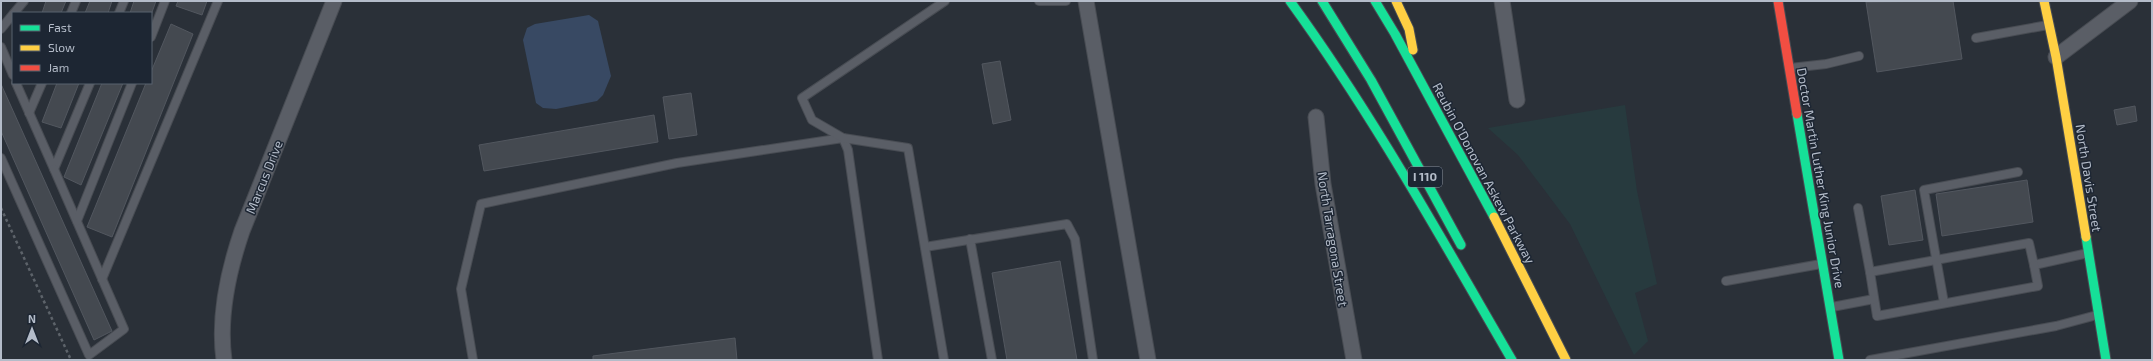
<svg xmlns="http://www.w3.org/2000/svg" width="2153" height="361" viewBox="0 0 2153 361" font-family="'Exo 2',sans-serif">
<rect width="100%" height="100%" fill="#2a3038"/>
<path fill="#273a3e" d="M 1625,105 L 1637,191 L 1657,284 L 1635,293 L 1648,341 L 1634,355 L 1570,224 L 1518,155 L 1488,128 Z"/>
<path fill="#384963" d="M 589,15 L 598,21 L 611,76 L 603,95 L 597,101 L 556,109 L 543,108 L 536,103 L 523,40 L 527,28 L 535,24 Z"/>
<g fill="#444950" stroke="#52575f">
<path d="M 46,1 L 66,1 L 61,13 L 42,13 Z"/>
<path d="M 90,1 L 112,1 L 108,13 L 85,13 Z"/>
<path d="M 134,1 L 156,1 L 151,15 L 151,13 L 130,13 Z"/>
<path d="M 178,1 L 207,1 L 202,15 L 176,6 Z"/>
<path d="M 1953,1 L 1962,59 L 1877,72 L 1866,2 Z"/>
<path d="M 171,24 L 193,34 L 112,237 L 87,227 L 146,83 L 151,83 L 151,72 Z"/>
<path d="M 1000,61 L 1011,120 L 993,124 L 982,64 Z"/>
<path d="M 57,83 L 79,83 L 61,128 L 42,122 Z"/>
<path d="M 102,83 L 123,83 L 81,185 L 64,177 Z"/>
<path d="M 1,84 L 112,331 L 94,340 L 1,131 Z"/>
<path d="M 691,93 L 697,135 L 669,139 L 663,97 Z"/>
<path d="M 2135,106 L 2137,121 L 2117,125 L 2114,110 Z"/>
<path d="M 654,115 L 658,142 L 484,171 L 479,145 Z"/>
<path d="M 2027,180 L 2033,222 L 1942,236 L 1936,194 Z"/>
<path d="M 1915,190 L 1923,240 L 1889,245 L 1881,196 Z"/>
<path d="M 1060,261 L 1077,360 L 1007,360 L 992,273 Z"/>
<path d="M 735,338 L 737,360 L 593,360 L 593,356 Z"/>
</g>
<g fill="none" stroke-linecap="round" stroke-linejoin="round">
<defs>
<g id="lane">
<path d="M 1039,1 L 1066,1"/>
<path d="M 14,13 L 24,1"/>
<path d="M 71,13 L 76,1"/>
<path d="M 119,13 L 124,1"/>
<path d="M 1,29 L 13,14"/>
<path d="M 151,37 L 165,1"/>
<path d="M 1976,38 L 2048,25"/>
<path d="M 1,47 L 13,75"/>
<path d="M 1790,68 L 1826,64 L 1859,56"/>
<path d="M 16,83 L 54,169 L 90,83"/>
<path d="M 29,113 L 42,83"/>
<path d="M 1,158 L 89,355 L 124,329 L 54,169"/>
<path d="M 1858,208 L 1870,272 L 2029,243 L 2034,265 L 2088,253"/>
<path d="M 77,221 L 132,83"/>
<path d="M 970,239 L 992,360"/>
<path d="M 925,247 L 1067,224 L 1075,239 L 1093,360"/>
<path d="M 1870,272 L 1877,316 L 2038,286 L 2034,265"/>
<path d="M 102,279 L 218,1"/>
<path d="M 1726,281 L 1821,264"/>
<path d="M 1944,303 L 1924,190 L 2018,172"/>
<path d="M 1832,307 L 1874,299"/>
<path d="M 473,360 L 461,289 L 481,204 L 677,163 L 843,138 L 848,150 L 878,360"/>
<path d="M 944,360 L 908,148 L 843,138 L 812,120 L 802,98 L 945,1"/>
<path d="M 1870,360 L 2056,326 L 2097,315"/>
</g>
<g id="street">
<path d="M 1086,1 L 1148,360"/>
<path d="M 1502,1 L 1517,100"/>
<path d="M 2056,57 L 2130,1"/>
<path d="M 1316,117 L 1323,184 L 1354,360"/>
<path d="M 224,360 C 218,316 228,272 242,231 L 334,1"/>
</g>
<g id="fast">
<path d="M 1290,1 C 1373,115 1441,238 1512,360"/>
<path d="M 1322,1 L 1371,80 L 1461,245"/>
<path d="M 1375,1 L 1395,34 L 1494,217"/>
<path d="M 1797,114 L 1839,360"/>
<path d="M 2086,237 L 2106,360"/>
</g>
<g id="slow">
<path d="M 1396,1 L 1409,29 L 1413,50"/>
<path d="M 2044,1 L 2056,57 L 2086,237"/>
<path d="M 1494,217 L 1566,360"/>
</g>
<path id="jam" d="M 1778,1 L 1797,114"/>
</defs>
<use href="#lane" stroke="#484c53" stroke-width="10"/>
<use href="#street" stroke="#484c53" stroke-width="17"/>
<use href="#fast" stroke="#484c53" stroke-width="11"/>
<use href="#slow" stroke="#484c53" stroke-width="11"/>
<use href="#jam" stroke="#484c53" stroke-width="11"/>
<path stroke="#5d636a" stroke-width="2.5" stroke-dasharray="3 3" stroke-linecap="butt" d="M 1,208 L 71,360"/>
<use href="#lane" stroke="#5a5e66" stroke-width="8"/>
<use href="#street" stroke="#5a5e66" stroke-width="15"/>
<use href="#fast" stroke="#16e098" stroke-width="9"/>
<use href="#slow" stroke="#ffcf43" stroke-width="9"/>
<use href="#jam" stroke="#f24e42" stroke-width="9"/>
</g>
<g text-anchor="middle" stroke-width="3" stroke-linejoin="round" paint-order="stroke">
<rect fill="#1d2633" stroke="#878f9c" stroke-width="1" x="1408" y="167" width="34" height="20" rx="3"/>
<g font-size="12" font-weight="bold" fill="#b4bcc9">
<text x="1425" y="181">I 110</text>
</g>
<g font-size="13" fill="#b4bcc9" stroke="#1d2633">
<text transform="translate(1484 173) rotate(62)" y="5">Reubin O'Donovan Askew Parkway</text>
<text transform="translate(264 177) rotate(-68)" y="5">Marcus Drive</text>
<text transform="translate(1821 178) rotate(80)" y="5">Doctor Martin Luther King Junior Drive</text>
<text transform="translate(2089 178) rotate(81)" y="5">North Davis Street</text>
<text transform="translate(1333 239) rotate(81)" y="5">North Tarragona Street</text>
</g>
</g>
<rect width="2153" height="361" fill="none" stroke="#b4bcc9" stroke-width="4"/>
<rect x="12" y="12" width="140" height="72" fill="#1d2633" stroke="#59626f"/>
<rect x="20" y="25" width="20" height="6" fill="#16e098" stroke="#59626f"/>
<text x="48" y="32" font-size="12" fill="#b4bcc9">Fast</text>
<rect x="20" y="45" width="20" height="6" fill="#ffcf43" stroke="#59626f"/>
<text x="48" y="52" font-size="12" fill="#b4bcc9">Slow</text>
<rect x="20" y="65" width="20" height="6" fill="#f24e42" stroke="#59626f"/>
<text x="48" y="72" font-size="12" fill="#b4bcc9">Jam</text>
<g transform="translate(32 329)" stroke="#1d2633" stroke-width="3" paint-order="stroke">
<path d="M0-3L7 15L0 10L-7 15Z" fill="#b4bcc9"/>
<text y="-6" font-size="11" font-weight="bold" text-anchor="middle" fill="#b4bcc9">N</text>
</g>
</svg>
